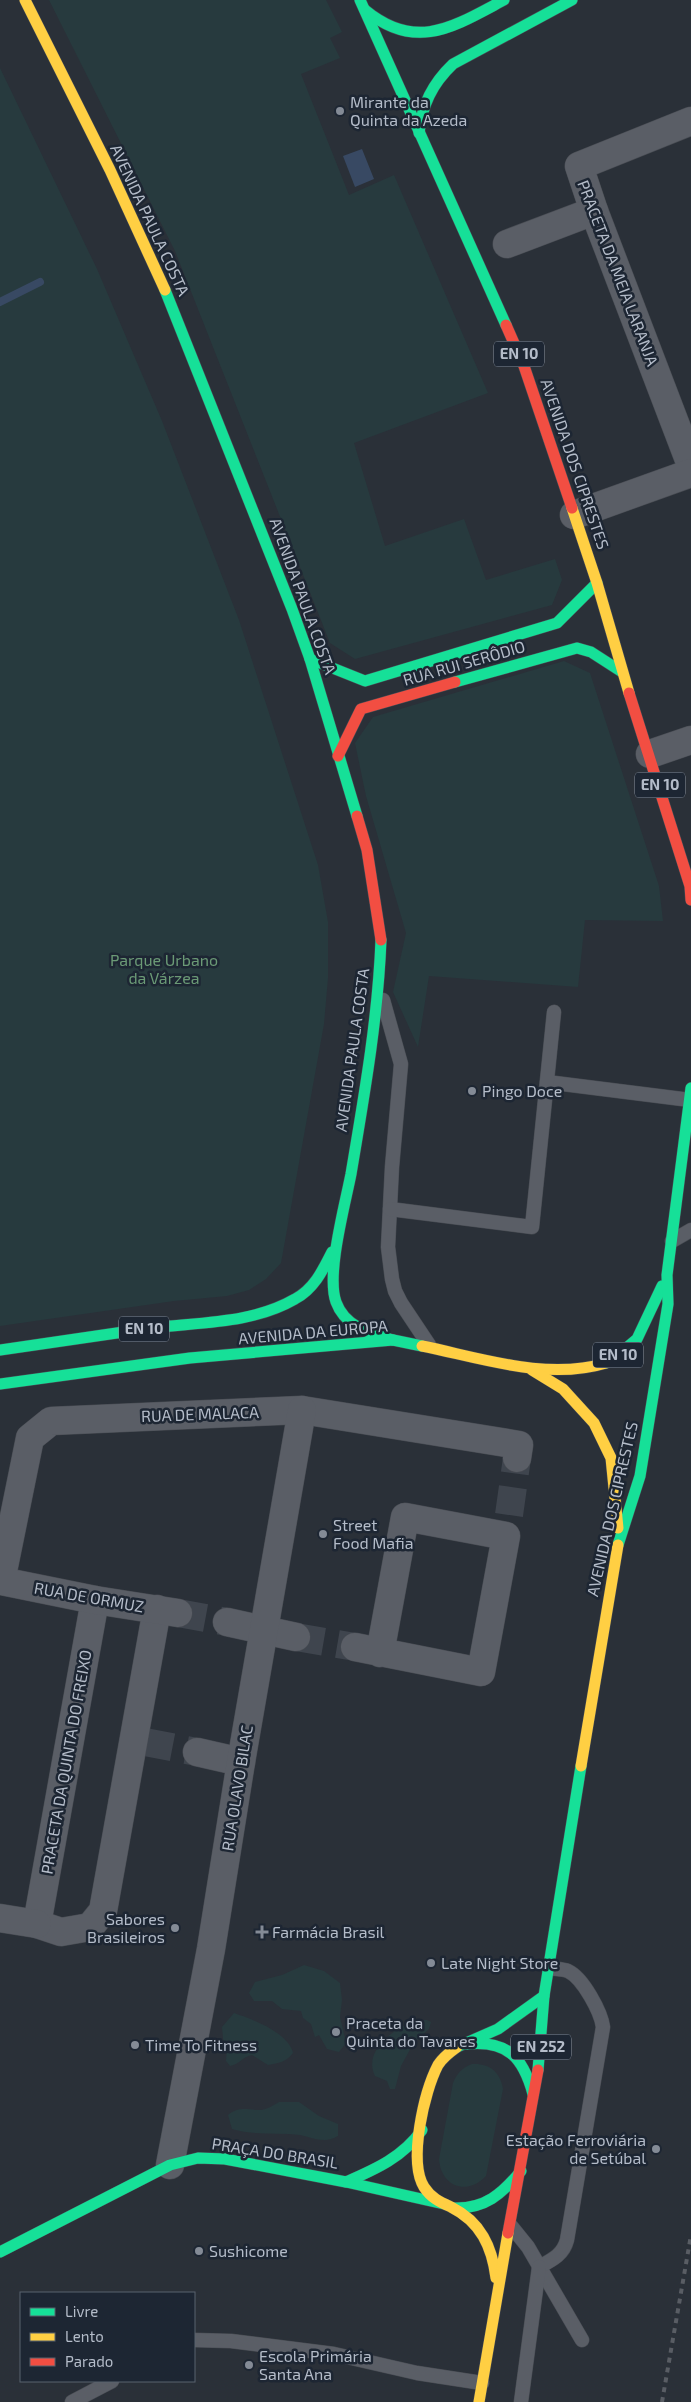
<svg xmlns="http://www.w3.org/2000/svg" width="691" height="2402" viewBox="0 0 691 2402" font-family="'Exo 2',sans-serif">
<rect width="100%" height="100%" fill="#2a3038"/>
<g fill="#273a3e">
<path d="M 49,0 L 326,0 L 342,32 L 330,38 L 340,58 L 301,74 L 349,195 L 394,175 L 488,393 L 354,443 L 385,546 L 464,519 L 486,580 L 555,559 L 562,580 L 552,605 L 355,659 L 330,643 L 175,251 Z"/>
<path d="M 0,68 L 97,269 L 162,421 L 239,620 L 318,865 L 328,922 L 328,978 L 324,1024 L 281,1263 L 266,1279 L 249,1290 L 227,1296 L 174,1301 L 0,1326 Z"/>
<path d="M 564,661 L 590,673 L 659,886 L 663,921 L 585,920 L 578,987 L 429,976 L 418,1047 L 393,992 L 406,933 L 366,796 L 355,743 L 373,717 Z"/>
<path d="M 304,1965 L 324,1971 L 340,1983 L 342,2000 L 340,2017 L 346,2043 L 339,2052 L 327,2049 L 319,2035 L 315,2037 L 311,2024 L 303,2018 L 301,2011 L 282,2009 L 272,2001 L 254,2001 L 249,1993 L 255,1982 L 282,1975 Z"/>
<path d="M 234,2013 C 252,2019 289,2033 293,2053 C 286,2062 279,2063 268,2065 L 252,2055 C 242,2057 240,2064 230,2066 L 226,2061 L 227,2047 L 223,2039 L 222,2027 Z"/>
<path d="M 417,2020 L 427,2020 L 431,2022 L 429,2029 L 413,2044 L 401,2066 L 395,2089 L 390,2089 L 387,2081 L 375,2076 C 362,2050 396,2027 417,2020 Z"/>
<path d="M 472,2064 C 490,2063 500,2072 503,2089 L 486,2176 C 467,2196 441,2187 439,2159 L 453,2083 C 457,2073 462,2068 472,2064 Z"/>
<path d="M 279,2102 L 299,2102 L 319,2116 L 338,2124 L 338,2136 C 325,2144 314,2138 300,2135 C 277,2132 255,2136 232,2129 L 228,2115 C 239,2106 247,2110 260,2110 C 266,2110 274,2105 279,2102 Z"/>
</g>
<path fill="#384963" d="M 362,149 L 374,179 L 355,187 L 343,156 Z"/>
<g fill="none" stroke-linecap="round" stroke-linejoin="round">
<path stroke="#384963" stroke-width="8" d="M 0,302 L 40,282"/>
<g stroke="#3f454e" stroke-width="28" stroke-dasharray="28 14" stroke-linecap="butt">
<path d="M 509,1515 L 517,1458"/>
<path d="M 178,1613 L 227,1622"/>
<path d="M 296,1637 L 355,1647"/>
<path d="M 145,1742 L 197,1752"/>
</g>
<defs>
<g id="lane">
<path d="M 383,1000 L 401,1064 L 392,1167 L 388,1247 L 392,1279 L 395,1291 L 401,1303 L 429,1345"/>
<path d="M 547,1082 L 690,1100"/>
<path d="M 390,1209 L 532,1227 L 554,1012"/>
<path d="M 672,1241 L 691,1230"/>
<path d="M 511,2226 L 528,2247 L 582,2340"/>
<path d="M 539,2267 C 552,2260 563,2255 567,2240 L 603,2027 C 601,2012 583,1978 568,1971 C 563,1969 555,1969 549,1968"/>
<path d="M 194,2340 L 231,2341 L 334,2354 L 417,2373 L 482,2383"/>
<path d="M 72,2402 L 112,2381"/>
<path d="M 521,2402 L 539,2267"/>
</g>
<g id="street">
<path d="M 691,121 L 579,166 L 594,211 L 691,465"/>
<path d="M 507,244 L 594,211"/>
<path d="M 574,515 L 691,473"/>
<path d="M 650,754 L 691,740"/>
<path d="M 95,1600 L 37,1924 L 61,1932 L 90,1927 L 103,1911 L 157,1609"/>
<path d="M 178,1613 L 95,1600 L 1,1581 L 30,1438 L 51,1421 L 302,1410 L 519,1445 L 517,1458"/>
<path d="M 227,1622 L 296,1637"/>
<path d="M 355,1647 L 481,1672 L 506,1536 L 405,1517 L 380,1653"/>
<path d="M 197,1752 L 241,1762"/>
<path d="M 0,1918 L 37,1924"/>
<path d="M 170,2165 L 211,1949 L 241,1762 L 302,1410"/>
</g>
<g id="fast">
<path d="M 360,0 L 506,325"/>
<path d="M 365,10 C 416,52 453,27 504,0"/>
<path d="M 419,133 C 422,105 432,84 453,64 L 572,0"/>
<path d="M 165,290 L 292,609 L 310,659 L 357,816"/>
<path d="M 310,659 L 365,681 L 557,623 L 597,583"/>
<path d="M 455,682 L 577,648 L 591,652 L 622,672"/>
<path d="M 381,940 C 378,1018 364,1097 351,1174 C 345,1205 326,1274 336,1302 C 345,1327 370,1333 393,1340"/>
<path d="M 0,1350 C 50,1343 100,1335 151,1328 C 199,1322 252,1324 295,1299 C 314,1289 323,1270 332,1252"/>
<path d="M 606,1363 L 611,1361 L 637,1339 L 662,1286"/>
<path d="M 0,1384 L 190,1358 L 393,1340 L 422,1346"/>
<path d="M 618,1545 L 640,1476 L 668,1304 L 667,1275 L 691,1088"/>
<path d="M 467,2044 C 507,2040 523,2057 533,2094"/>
<path d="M 457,2047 L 498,2029 L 544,1996"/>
<path d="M 538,2070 L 544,1996 L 581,1766"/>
<path d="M 346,2182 C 376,2169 403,2157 422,2130"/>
<path d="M 454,2208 C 485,2209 502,2194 521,2171"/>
<path d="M 0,2252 L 170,2165 L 198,2158 L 225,2159 L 346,2182 L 444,2204"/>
</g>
<g id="slow">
<path d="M 25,0 L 110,170 L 165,290"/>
<path d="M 572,508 L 597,583 L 629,693"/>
<path d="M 422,1346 C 481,1358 547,1381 606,1363"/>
<path d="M 532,1370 L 563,1389 L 594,1423 L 611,1458 L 618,1528"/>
<path d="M 581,1766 L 618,1545"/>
<path d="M 457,2047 C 450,2052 443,2057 438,2065 C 424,2092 408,2161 424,2187 C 431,2198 440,2202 451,2207 C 481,2222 492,2247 496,2278"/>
<path d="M 479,2402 L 508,2233"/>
</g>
<g id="jam">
<path d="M 506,325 L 524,366 L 572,508"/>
<path d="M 629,693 L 690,886 L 691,900"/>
<path d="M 338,756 L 361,709 L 455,682"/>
<path d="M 357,816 L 367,850 L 381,940"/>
<path d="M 508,2233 L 538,2070"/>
</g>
</defs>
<use href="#lane" stroke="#484c53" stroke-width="15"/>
<use href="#street" stroke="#484c53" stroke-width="29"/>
<use href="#fast" stroke="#484c55" stroke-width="12"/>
<use href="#slow" stroke="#484c55" stroke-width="12"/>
<use href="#jam" stroke="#484c55" stroke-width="12"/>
<use href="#lane" stroke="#5a5e66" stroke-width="14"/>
<use href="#street" stroke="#5a5e66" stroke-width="28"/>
<use href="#fast" stroke="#16e098" stroke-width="11"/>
<use href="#slow" stroke="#ffcf43" stroke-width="11"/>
<use href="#jam" stroke="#f24e42" stroke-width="11"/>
<path stroke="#595d64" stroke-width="4" stroke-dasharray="5 5" stroke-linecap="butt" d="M 662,2402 L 691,2235"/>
</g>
<g fill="#848b96" stroke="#1d2633" stroke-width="2">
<circle cx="340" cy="111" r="5"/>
<circle cx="472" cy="1091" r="5"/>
<circle cx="323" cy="1534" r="5"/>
<circle cx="175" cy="1928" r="5"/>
<path d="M259.5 1924.5h5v5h5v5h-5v5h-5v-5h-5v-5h5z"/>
<circle cx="431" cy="1963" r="5"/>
<circle cx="336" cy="2032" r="5"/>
<circle cx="135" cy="2045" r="5"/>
<circle cx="656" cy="2149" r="5"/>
<circle cx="199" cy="2251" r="5"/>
<circle cx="249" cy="2365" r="5"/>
</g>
<g text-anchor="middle" stroke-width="5" stroke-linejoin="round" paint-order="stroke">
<g fill="#1d2633" stroke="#878f9c" stroke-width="1">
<rect x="494" y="341.5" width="50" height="25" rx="4"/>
<rect x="635" y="772.5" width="50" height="25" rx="4"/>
<rect x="119" y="1316.5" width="50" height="25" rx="4"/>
<rect x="593" y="1342.5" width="50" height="25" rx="4"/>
<rect x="511" y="2034.5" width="60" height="25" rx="4"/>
</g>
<g font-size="15" font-weight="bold" fill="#b4bcc9">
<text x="519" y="359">EN 10</text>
<text x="660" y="790">EN 10</text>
<text x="144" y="1334">EN 10</text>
<text x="618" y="1360">EN 10</text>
<text x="541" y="2052">EN 252</text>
</g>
<g font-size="16" fill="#b4bcc9" stroke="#1d2633" text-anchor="start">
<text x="350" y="108">Mirante da<tspan x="350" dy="18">Quinta da Azeda</tspan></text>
<text x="482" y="1097">Pingo Doce</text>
<text x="333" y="1531">Street<tspan x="333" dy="18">Food Mafia</tspan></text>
<text x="165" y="1925" text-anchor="end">Sabores<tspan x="165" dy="18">Brasileiros</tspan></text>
<text x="272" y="1938">Farmácia Brasil</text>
<text x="441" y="1969">Late Night Store</text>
<text x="346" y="2029">Praceta da<tspan x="346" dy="18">Quinta do Tavares</tspan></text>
<text x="145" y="2051">Time To Fitness</text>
<text x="646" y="2146" text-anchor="end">Estação Ferroviária<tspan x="646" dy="18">de Setúbal</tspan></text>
<text x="209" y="2257">Sushicome</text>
<text x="259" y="2362">Escola Primária<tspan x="259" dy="18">Santa Ana</tspan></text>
</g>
<g font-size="16" fill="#b4bcc9" stroke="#1d2633">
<text transform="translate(150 220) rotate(65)" y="6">AVENIDA PAULA COSTA</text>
<text transform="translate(618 273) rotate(69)" y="6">PRACETA DA MEIA LARANJA</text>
<text transform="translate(575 464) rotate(71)" y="6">AVENIDA DOS CIPRESTES</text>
<text transform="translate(303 596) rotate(70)" y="6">AVENIDA PAULA COSTA</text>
<text transform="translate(464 663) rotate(-16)" y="6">RUA RUI SERÔDIO</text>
<text transform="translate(352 1050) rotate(-82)" y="6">AVENIDA PAULA COSTA</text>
<text transform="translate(313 1332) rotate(-5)" y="6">AVENIDA DA EUROPA</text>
<text transform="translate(200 1414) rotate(-2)" y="6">RUA DE MALACA</text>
<text transform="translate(612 1509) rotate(-77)" y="6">AVENIDA DOS CIPRESTES</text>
<text transform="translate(89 1597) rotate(10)" y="6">RUA DE ORMUZ</text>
<text transform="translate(66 1762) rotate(-80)" y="6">PRACETA DA QUINTA DO FREIXO</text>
<text transform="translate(237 1788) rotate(-81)" y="6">RUA OLAVO BILAC</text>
<text transform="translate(275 2153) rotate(9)" y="6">PRAÇA DO BRASIL</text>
</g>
<g font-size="16" fill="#6b9a76" stroke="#1d2633">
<text x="164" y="966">Parque Urbano<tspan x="164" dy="18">da Várzea</tspan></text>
</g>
</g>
<rect x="20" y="2292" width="175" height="90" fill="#1d2633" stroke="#59626f"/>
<rect x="30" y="2308" width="25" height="8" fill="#16e098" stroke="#59626f"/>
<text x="65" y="2317" font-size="15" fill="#b4bcc9">Livre</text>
<rect x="30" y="2333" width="25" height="8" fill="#ffcf43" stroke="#59626f"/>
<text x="65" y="2342" font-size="15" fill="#b4bcc9">Lento</text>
<rect x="30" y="2358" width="25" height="8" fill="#f24e42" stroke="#59626f"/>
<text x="65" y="2367" font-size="15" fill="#b4bcc9">Parado</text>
</svg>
